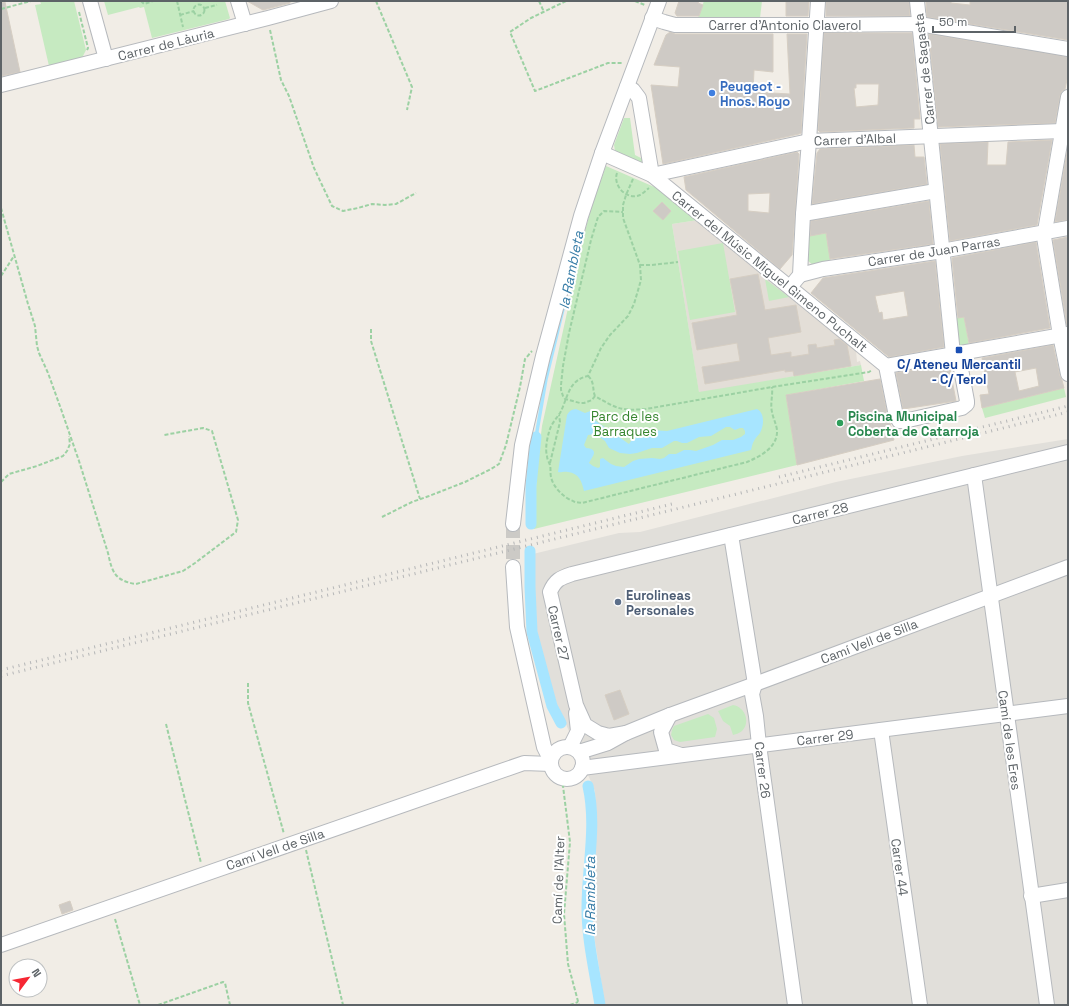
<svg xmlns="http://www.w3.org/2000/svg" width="1069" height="1006" viewBox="0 0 1069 1006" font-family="'Space Grotesk',sans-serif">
<rect width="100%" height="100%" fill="#f1ede6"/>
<path fill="#e1dfda" d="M 1068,439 L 1068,1005 L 605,1005 L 593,929 L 592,906 L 596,813 L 595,791 L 565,722 L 557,705 L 539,642 L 536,625 L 535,597 L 532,586 L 533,554 L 619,533 L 640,532 L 836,482 L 962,456 Z"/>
<path fill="#e3ded7" d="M 698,220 L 856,350 L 857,362 L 860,361 L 861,365 L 699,393 L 672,224 Z"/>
<g fill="#c6eac1">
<path d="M 40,1 L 74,1 L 86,50 L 82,58 L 49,66 L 35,5 L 41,4 Z"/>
<path d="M 104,1 L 225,1 L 230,18 L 229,19 L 152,38 L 144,7 L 140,8 L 139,7 L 108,15 Z"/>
<path d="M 704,1 L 762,1 L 760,18 L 698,18 Z"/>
<path d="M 624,118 L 630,118 L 635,155 L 647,161 L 646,165 L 617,153 L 615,151 L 614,145 Z"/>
<path d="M 606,166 L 659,189 L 698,220 L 672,224 L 699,392 L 861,365 L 864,381 L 786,395 L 797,465 L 534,529 L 537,468 L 542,426 L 585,231 L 592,205 Z"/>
<path d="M 826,233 L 831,263 L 814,266 L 807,260 L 808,236 Z"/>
<path d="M 723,243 L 735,312 L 690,320 L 678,251 Z"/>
<path d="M 765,279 L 789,297 L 769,301 Z"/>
<path d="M 964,317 L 969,345 L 958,347 L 955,318 Z"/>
<path d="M 1064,388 L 1066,397 L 985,418 L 982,408 Z"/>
<path d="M 733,705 C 745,707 751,722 742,731 C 740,733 736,734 733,735 L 730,726 L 723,721 L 718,711 Z"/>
<path d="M 708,714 L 714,718 L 717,729 L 715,737 L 680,742 L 674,740 L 671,735 L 672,730 L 674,726 Z"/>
</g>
<path fill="#a7e5ff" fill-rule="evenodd" d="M 576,409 L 585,413 L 593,410 L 599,410 L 593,419 L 629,444 L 637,432 L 641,431 L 648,430 L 667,431 L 757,409 C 765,413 764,426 760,433 C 758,436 755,438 754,441 C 752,444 752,447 751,450 L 584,491 C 582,482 579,473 568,472 C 564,471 561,473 558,472 L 567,415 C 569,411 572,409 576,409 ZM 726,427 L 730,427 L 735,430 L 740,428 L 743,428 L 745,431 L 745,434 L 741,437 L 733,440 L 722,440 L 713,445 L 696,451 L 690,450 L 684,450 L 676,454 L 669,454 L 664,458 L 660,459 L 652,458 L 639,459 L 633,461 L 624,467 L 616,466 L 611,464 L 603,458 L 600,459 L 600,467 L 598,468 L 593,466 L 589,463 C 592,457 600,449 586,448 L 584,445 L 588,435 L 595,434 L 605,441 L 609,448 L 620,453 L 630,454 L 637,453 L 652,448 L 662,448 L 674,441 L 677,441 L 682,443 L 687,443 L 699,437 L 711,436 Z"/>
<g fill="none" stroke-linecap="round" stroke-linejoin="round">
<path stroke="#a7e5ff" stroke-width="3.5" d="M 536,437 L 546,379 L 564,305"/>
<g stroke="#a7e5ff" stroke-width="11">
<path d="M 531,524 L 531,486 L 536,437"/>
<path d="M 530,551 L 530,587 L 532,632 L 552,706 L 561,723"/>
<path d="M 588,786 C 597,826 587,867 587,908 C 587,941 595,973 600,1005"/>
</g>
</g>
<g fill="#cecac5" stroke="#d6cec3" fill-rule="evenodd">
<path d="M 247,1 L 290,1 L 290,3 L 263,10 Z"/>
<path d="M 679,1 L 699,1 L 698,3 L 703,5 L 699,16 L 677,16 L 675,13 Z"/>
<path d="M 786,1 L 809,1 L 808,16 L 786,16 Z"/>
<path d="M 826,1 L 909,1 L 910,16 L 826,16 Z"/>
<path d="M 926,1 L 951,1 L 951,3 L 970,5 L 970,1 L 1068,1 L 1068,40 L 927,17 Z"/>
<path d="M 5,2 L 20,72 L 1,76 L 1,3 Z"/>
<path d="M 670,32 L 675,34 L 773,34 L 773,72 L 754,70 L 753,92 L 790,94 L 787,34 L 807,34 L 801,133 L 799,134 L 663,164 L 651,85 L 678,87 L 680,67 L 654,65 L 666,35 Z"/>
<path d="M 824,33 L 912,33 L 920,119 L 914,119 L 914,128 L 820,132 L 818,130 ZM 856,84 L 879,84 L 878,105 L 856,107 L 854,88 L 856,88 Z"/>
<path d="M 929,34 L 1068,57 L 1068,75 L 1065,89 L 1061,92 L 1060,96 L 1055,123 L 938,127 Z"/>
<path d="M 1052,140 L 1037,225 L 950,241 L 940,144 L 988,142 L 987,165 L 1006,165 L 1008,142 Z"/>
<path d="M 914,145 L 915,157 L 924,157 L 927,184 L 812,204 L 817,153 L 820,149 Z"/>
<path d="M 1068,147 L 1068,220 L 1055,222 Z"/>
<path d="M 797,152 L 799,154 L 795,214 L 792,255 L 780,269 L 686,190 L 684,177 ZM 770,193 L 769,213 L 748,211 L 748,194 Z"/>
<path d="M 929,201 L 933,244 L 830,259 L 826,233 L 810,236 L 811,221 Z"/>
<path d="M 662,202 L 671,211 L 663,220 L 653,211 Z"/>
<path d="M 1068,237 L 1068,326 L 1067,326 L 1053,240 Z"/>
<path d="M 1036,242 L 1050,328 L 969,343 L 964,317 L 958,318 L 952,258 Z"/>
<path d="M 935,261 L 944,347 L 889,357 L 811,293 L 823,278 ZM 904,291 L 908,316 L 883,320 L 882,312 L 879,313 L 875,296 Z"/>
<path d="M 758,274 L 765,310 L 796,305 L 801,332 L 768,338 L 771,355 L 791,352 L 791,357 L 809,354 L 808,345 L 816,344 L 817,348 L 835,345 L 834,340 L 839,339 L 847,345 L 851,366 L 794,376 L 793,371 L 785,372 L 785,370 L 705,384 L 702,367 L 740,361 L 737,343 L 697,350 L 692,323 L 737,315 L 730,279 Z"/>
<path d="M 1053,345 L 1060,376 L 1062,380 L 1064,388 L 982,408 L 980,395 L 989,394 L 982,358 ZM 1036,368 L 1039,386 L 1019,391 L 1015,372 Z"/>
<path d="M 949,364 L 956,401 L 903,409 L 896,373 Z"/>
<path d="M 880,379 L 888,418 L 890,423 L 894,440 L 797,465 L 786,395 Z"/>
<path d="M 620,690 L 629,714 L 614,720 L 605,695 Z"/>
<path d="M 70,901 L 73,910 L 62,914 L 59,905 Z"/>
</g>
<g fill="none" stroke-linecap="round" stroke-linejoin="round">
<path stroke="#cccac6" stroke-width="14" stroke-dasharray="14 7" stroke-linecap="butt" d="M 513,524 L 513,567"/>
<defs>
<g id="minor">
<path d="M 90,1 L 106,59"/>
<path d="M 238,1 L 245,24"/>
<path d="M 917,1 L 953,354"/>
<path d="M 652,18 L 664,22 L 675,25 L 809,25 L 919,24 L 1068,49"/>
<path d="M 1,85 L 268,18 L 331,1"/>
<path d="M 627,87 L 633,90 L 639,98 L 652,175 L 809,141 L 1062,131"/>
<path d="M 1068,97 L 1044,237 L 1060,335 L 1068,374"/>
<path d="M 602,153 L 652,175 L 886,366 L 896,416 L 899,421 L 904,421 L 962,408 L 967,404 L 967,401 L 958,353"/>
<path d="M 803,214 L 936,191"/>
<path d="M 800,275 L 823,269 L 936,252 L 1068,228"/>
<path d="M 790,287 L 800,275 L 803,214 L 809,141 L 818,1"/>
<path d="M 886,366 L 1068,334"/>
<path d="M 974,475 L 1047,1005"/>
<path d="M 513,524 L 522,445 L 543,356 L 581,216 L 602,153 L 659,1"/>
<path d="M 731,535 L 755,684 L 752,694 L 756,716 L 759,745 L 795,1005"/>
<path d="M 513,567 L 517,627 L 544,747 L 551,761"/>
<path d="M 670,715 L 661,732 L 666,750 L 681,755"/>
<path d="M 881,730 L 920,1005"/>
<path d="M 626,733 L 609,736 L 598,733 L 585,725 L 576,705 L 550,592 C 555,580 560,578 572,574 L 1068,452"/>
<path d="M 570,747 L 578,731 L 576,713"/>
<circle cx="567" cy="763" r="16"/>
<path d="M 579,752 L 608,743 L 626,733 L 670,715 L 755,684 L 1068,567"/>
<path d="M 582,768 L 1068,706"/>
<path d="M 1031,896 L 1068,890"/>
<path d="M 1,945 L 524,763 L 551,764"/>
</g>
</defs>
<use href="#minor" stroke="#b6b9bd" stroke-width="16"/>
<g stroke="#9cd1a3" stroke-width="2" stroke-dasharray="4 2" stroke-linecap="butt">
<path d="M 141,1 L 144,4 L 153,1"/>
<path d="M 177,1 L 183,27"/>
<path d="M 376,1 L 412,87 L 407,110"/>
<path d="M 539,1 L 544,12"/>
<path d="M 566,1 L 531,18 L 510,32 L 535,91 L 608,63 L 623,63"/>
<path d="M 635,1 L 645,5"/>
<circle cx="199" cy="10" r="5.5"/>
<path d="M 205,8 L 217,5"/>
<path d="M 1,9 L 31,1"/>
<path d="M 79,12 L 88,48 L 87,50"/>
<path d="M 180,15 L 194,11"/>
<path d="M 270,30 L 281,80 L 289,96 L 314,168 L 332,206 L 343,211 L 358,208 L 372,204 L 385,205 L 396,204 L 416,193"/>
<path d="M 617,173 C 613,184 624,198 636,196 C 641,196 645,191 649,188"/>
<path d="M 633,179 L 626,195 L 623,205 L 623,218 L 640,265 L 641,280 L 634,304 L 628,316 L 610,335 L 601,348 L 588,376 C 568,380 568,398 560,413 C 556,419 551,424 549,432 C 547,439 545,449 547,456 C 547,459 549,462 550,465 C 551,469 550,473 551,477 C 553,487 564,498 573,501 C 576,503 579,502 582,503 L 747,462 C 761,456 778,447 777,430 C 776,423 773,418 772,412 C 770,404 773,395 772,387"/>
<path d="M 1,208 L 28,304 L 35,326 L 37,346 L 39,353 L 48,373 L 61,409 L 79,461 L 108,553 C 112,572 115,581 136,584 L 183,571 L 195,563 L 236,532 L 238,520 L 212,431 L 203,428 L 164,435"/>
<path d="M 640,265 L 652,265 L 678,262"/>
<path d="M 1,276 L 14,256"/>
<path d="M 371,329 L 371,341 L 420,499"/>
<path d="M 588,376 C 595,382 592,389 595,396 C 617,409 621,411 646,409 L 772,387 L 869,372 L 872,370"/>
<path d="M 595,396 L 592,400 L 584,403 L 580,403 L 565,399 L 563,396 L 561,390 L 561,385 L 563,366 L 569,333 L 591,240 L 598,217 L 604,211 L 623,212"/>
<path d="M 550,463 L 560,422 L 559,415"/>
<path d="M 1,482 L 9,474 L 37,466 L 63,456 L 67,451 L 70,444 L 69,436"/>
<path d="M 382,517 L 412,502 L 429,496 L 465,482 L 491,469 L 499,464 L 506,445 L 520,387 L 525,359 L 532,351"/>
<path d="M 248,683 L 248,703 L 284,834"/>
<path d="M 166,724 L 201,863"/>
<path d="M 562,778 L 570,842 L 564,914 L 568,964 L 579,1005"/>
<path d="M 306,850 L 343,1005"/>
<path d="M 115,919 L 140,1005"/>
<path d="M 158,1005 L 223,982 L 225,983 L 230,1005"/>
<path d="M 570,1005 L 578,1002"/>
</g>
<use href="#minor" stroke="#fff" stroke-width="14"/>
<g stroke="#b5b6b7" stroke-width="3" stroke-dasharray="1 5" stroke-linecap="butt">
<path d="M 779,477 L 1068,406"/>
<path d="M 1,670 L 676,503"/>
<path d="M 1,676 L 1068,412"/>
</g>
</g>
<circle fill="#3f7fe0" stroke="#fff" stroke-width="1.5" cx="712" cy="93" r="4"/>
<rect fill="#1a4fb4" stroke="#fff" stroke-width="1.5" x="955" y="346" width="8" height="8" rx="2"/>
<circle fill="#2e9e5b" stroke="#fff" stroke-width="1.5" cx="840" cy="423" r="4"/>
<circle fill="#5c6f8a" stroke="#fff" stroke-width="1.5" cx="618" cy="602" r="4"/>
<g text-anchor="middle" stroke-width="4" stroke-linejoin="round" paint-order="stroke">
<g font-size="13" fill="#5d6367" stroke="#fff">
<text x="785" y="30">Carrer d'Antonio Claverol</text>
<text transform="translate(166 44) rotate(-14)" y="5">Carrer de Làuria</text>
<text transform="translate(924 69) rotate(-96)" y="5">Carrer de Sagasta</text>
<text transform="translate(855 139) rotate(-2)" y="5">Carrer d'Albal</text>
<text transform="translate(934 251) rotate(-9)" y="5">Carrer de Juan Parras</text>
<text transform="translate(770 271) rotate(39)" y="5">Carrer del Músic Miguel Gimeno Puchalt</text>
<text transform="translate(820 513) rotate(-14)" y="5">Carrer 28</text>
<text transform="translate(559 633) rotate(77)" y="5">Carrer 27</text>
<text transform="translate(869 641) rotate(-21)" y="5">Camí Vell de Silla</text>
<text transform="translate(825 737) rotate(-7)" y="5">Carrer 29</text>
<text transform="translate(1010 740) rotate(82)" y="5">Camí de les Eres</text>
<text transform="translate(763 770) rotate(83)" y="5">Carrer 26</text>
<text transform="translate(275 849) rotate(-19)" y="5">Camí Vell de Silla</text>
<text transform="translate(900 867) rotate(82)" y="5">Carrer 44</text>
<text transform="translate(558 880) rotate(-88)" y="5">Camí de l'Alter</text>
</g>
<g font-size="13" font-weight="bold" fill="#366cbe" stroke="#fff" text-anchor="start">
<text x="720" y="91">Peugeot -<tspan x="720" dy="15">Hnos. Royo</tspan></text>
</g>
<g font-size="13" font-weight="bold" fill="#164399" stroke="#fff">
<text x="959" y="369">C/ Ateneu Mercantil<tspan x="959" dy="15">- C/ Terol</tspan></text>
</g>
<g font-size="13" fill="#36852f" stroke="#fff">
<text x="625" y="421">Parc de les<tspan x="625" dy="15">Barraques</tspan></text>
</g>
<g font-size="13" font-weight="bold" fill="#27864d" stroke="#fff" text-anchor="start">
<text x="848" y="421">Piscina Municipal<tspan x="848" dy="15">Coberta de Catarroja</tspan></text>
</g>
<g font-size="13" font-weight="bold" fill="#4e5e75" stroke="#fff" text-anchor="start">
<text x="626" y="600">Eurolineas<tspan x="626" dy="15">Personales</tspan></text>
</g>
<g font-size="14" font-style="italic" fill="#377da7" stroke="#fff">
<text transform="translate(571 270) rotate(-79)" y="5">la Rambleta</text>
<text transform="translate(590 896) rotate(-90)" y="5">la Rambleta</text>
</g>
</g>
<rect width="1069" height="1006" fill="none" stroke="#5d6367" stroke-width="4"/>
<g transform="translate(28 978) rotate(58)"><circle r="19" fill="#ffffff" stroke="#bec1c2"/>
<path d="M0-3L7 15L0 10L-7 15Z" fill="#f62733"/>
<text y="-6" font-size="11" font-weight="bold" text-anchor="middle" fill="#5d6367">N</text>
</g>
<path d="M933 26v6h82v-6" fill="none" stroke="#5d6367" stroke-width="2"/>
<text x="939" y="26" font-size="12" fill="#5d6367" stroke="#ffffff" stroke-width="3" paint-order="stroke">50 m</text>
</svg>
